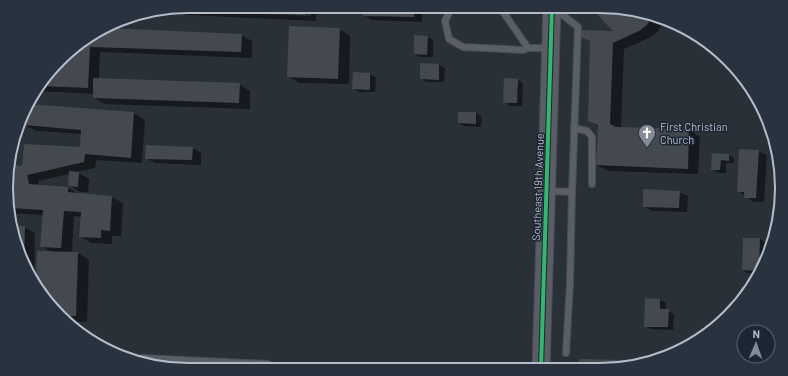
<svg xmlns="http://www.w3.org/2000/svg" width="788" height="376" viewBox="0 0 788 376" font-family="Barlow,sans-serif">
<rect width="100%" height="100%" fill="#2a3038"/>
<g fill="#0007">
<path d="M 188,6 L 317,6 L 316,21 L 146,13 L 166,10 L 310,16 L 311,14 L 176,8 Z"/>
<path d="M 364,6 L 422,6 L 422,22 L 372,20 L 364,15 Z"/>
<path d="M 590,6 L 600,6 L 664,19 L 659,30 L 651,37 L 624,49 L 621,128 L 689,130 L 700,137 L 698,174 L 608,171 L 597,165 L 598,126 L 589,120 L 591,42 L 581,36 L 615,32 Z"/>
<path d="M 104,29 L 241,35 L 252,41 L 252,58 L 100,52 L 99,80 L 239,84 L 250,91 L 250,109 L 105,104 L 94,98 L 94,94 L 38,91 L 36,90 L 77,44 Z"/>
<path d="M 339,29 L 350,36 L 349,84 L 299,83 L 288,76 Z"/>
<path d="M 428,37 L 433,40 L 433,57 L 420,57 L 415,54 Z"/>
<path d="M 421,64 L 439,65 L 445,68 L 444,82 L 426,82 L 421,78 Z"/>
<path d="M 370,74 L 376,77 L 375,92 L 359,92 L 354,89 Z"/>
<path d="M 518,80 L 523,83 L 522,106 L 510,106 L 504,102 Z"/>
<path d="M 27,105 L 134,113 L 145,120 L 142,163 L 96,160 L 95,168 L 77,172 L 89,179 L 88,192 L 80,192 L 69,185 L 69,174 L 38,181 L 39,186 L 68,188 L 79,194 L 112,197 L 123,203 L 121,236 L 112,236 L 112,244 L 91,243 L 80,236 L 82,217 L 74,216 L 72,253 L 78,253 L 89,260 L 87,322 L 65,321 L 37,285 L 52,252 L 41,246 L 43,215 L 8,213 L 8,212 L 9,166 L 23,167 L 81,149 L 82,134 L 36,131 L 25,125 Z"/>
<path d="M 459,113 L 476,113 L 482,117 L 481,127 L 464,126 L 459,123 Z"/>
<path d="M 23,116 L 22,131 L 18,131 Z"/>
<path d="M 193,148 L 201,153 L 201,165 L 155,163 L 146,158 Z"/>
<path d="M 758,151 L 767,155 L 764,202 L 754,202 L 738,191 Z"/>
<path d="M 713,154 L 729,155 L 734,158 L 734,163 L 726,163 L 726,173 L 718,173 L 712,169 Z"/>
<path d="M 679,192 L 688,196 L 687,212 L 652,211 L 644,206 Z"/>
<path d="M 12,226 L 24,227 L 35,233 L 34,281 L 25,269 Z"/>
<path d="M 760,239 L 765,242 L 764,264 L 759,273 L 748,273 L 743,270 Z"/>
<path d="M 646,299 L 660,300 L 666,303 L 666,310 L 674,314 L 673,330 L 650,329 L 645,326 Z"/>
<path d="M 84,335 L 88,335 L 99,341 L 99,344 Z"/>
<path d="M 624,361 L 632,366 L 624,368 L 580,369 Z"/>
</g>
<g fill="#444950">
<path d="M 188,6 L 306,6 L 305,15 L 174,9 Z"/>
<path d="M 363,6 L 414,6 L 414,17 L 363,16 Z"/>
<path d="M 589,6 L 600,6 L 651,16 L 648,24 L 639,31 L 613,43 L 610,124 L 616,127 L 689,129 L 688,169 L 596,165 L 598,125 L 588,121 L 590,41 L 580,37 L 580,32 L 583,30 L 613,31 Z"/>
<path d="M 289,26 L 340,28 L 338,79 L 287,77 Z"/>
<path d="M 106,28 L 242,34 L 241,52 L 90,47 L 88,88 L 40,86 L 77,44 Z"/>
<path d="M 414,35 L 428,36 L 427,55 L 414,54 Z"/>
<path d="M 420,63 L 439,64 L 439,80 L 420,79 Z"/>
<path d="M 353,72 L 370,73 L 370,90 L 352,89 Z"/>
<path d="M 93,78 L 240,83 L 239,103 L 93,98 Z"/>
<path d="M 504,78 L 518,79 L 517,103 L 503,103 Z"/>
<path d="M 755,99 L 768,119 L 767,120 L 751,103 Z"/>
<path d="M 28,104 L 134,112 L 131,158 L 85,154 L 84,162 L 27,175 L 29,184 L 68,187 L 68,192 L 112,196 L 110,231 L 101,230 L 101,238 L 79,237 L 81,212 L 64,211 L 61,248 L 40,247 L 43,210 L 8,208 L 9,165 L 22,166 L 24,144 L 80,147 L 81,130 L 24,125 L 25,111 Z"/>
<path d="M 458,112 L 476,112 L 476,124 L 458,123 Z"/>
<path d="M 146,145 L 193,147 L 192,160 L 145,159 Z"/>
<path d="M 739,149 L 759,150 L 756,198 L 744,198 L 744,192 L 737,192 Z"/>
<path d="M 712,153 L 729,154 L 729,161 L 721,160 L 720,170 L 711,170 Z"/>
<path d="M 69,171 L 79,172 L 78,187 L 68,186 Z"/>
<path d="M 643,189 L 680,191 L 679,208 L 643,207 Z"/>
<path d="M 12,225 L 25,226 L 24,263 L 23,263 Z"/>
<path d="M 743,238 L 760,238 L 759,271 L 742,270 Z"/>
<path d="M 37,251 L 78,252 L 76,316 L 61,316 L 36,284 Z"/>
<path d="M 645,298 L 660,299 L 660,309 L 669,309 L 668,327 L 644,327 Z"/>
<path d="M 579,359 L 624,360 L 624,368 L 579,369 Z"/>
</g>
<g fill="none" stroke-linecap="round" stroke-linejoin="round">
<defs>
<g id="lane">
<path d="M 452,6 L 445,21 L 449,39 L 463,47 L 523,50 L 528,48 L 549,48"/>
<path d="M 499,6 L 528,48"/>
<path d="M 555,9 L 578,27 L 572,192 L 570,283 L 566,353"/>
<path d="M 574,128 L 587,131 L 592,137 L 592,184"/>
<path d="M 548,191 L 572,192"/>
<path d="M 142,358 L 268,364 L 277,370"/>
</g>
<path id="secondary" d="M 541,369 L 552,6"/>
</defs>
<use href="#lane" stroke="#484c53" stroke-width="8"/>
<use href="#secondary" stroke="#484c53" stroke-width="19"/>
<use href="#lane" stroke="#5a5e66" stroke-width="6"/>
<use href="#secondary" stroke="#595d64" stroke-width="17"/>
<defs>
<path id="cycleway" d="M 541,369 L 552,6"/>
</defs>
<use href="#cycleway" stroke="#1d2633" stroke-width="6"/>
<use href="#cycleway" stroke="#33b770" stroke-width="4"/>
</g>
<defs>
<symbol id="church-pin" viewBox="-11 -11 22 30"><path d="M0 17L-7.5 6A9.5 9.5 0 1 1 7.5 6Z" fill="#848b96" stroke="#1d2633"/><path d="M-1.2-6h2.4v3.5h3.3v2.4h-3.3V6h-2.4V-.1h-3.3v-2.4h3.3Z" fill="#fff"/></symbol>
</defs>
<g fill-rule="evenodd">
<use href="#church-pin" x="637" y="123" width="20" height="27"/>
</g>
<g text-anchor="middle" stroke-width="3" stroke-linejoin="round" paint-order="stroke">
<g font-size="11" fill="#b4bcc9" stroke="#1d2633" text-anchor="start">
<text x="660" y="131">First Christian<tspan x="660" dy="13">Church</tspan></text>
</g>
<g font-size="11" fill="#b4bcc9" stroke="#1d2633">
<text transform="translate(538 187) rotate(-88)" y="4">Southeast 19th Avenue</text>
</g>
</g>
<path d="M0 0H788V376H0ZM188 13H600A175 175 0 0 1 775 188V188A175 175 0 0 1 600 363H188A175 175 0 0 1 13 188V188A175 175 0 0 1 188 13Z" fill="#29323f" fill-rule="evenodd"/>
<path fill="none" stroke="#b4bcc9" stroke-width="2" d="M188 13H600A175 175 0 0 1 775 188V188A175 175 0 0 1 600 363H188A175 175 0 0 1 13 188V188A175 175 0 0 1 188 13Z"/>
<g transform="translate(756 344) rotate(2)"><circle r="19" fill="#1d2633" stroke="#59626f"/>
<path d="M0-3L7 15L0 10L-7 15Z" fill="#848b96"/>
<text y="-6" font-size="11" font-weight="bold" text-anchor="middle" fill="#b4bcc9">N</text>
</g>
</svg>
